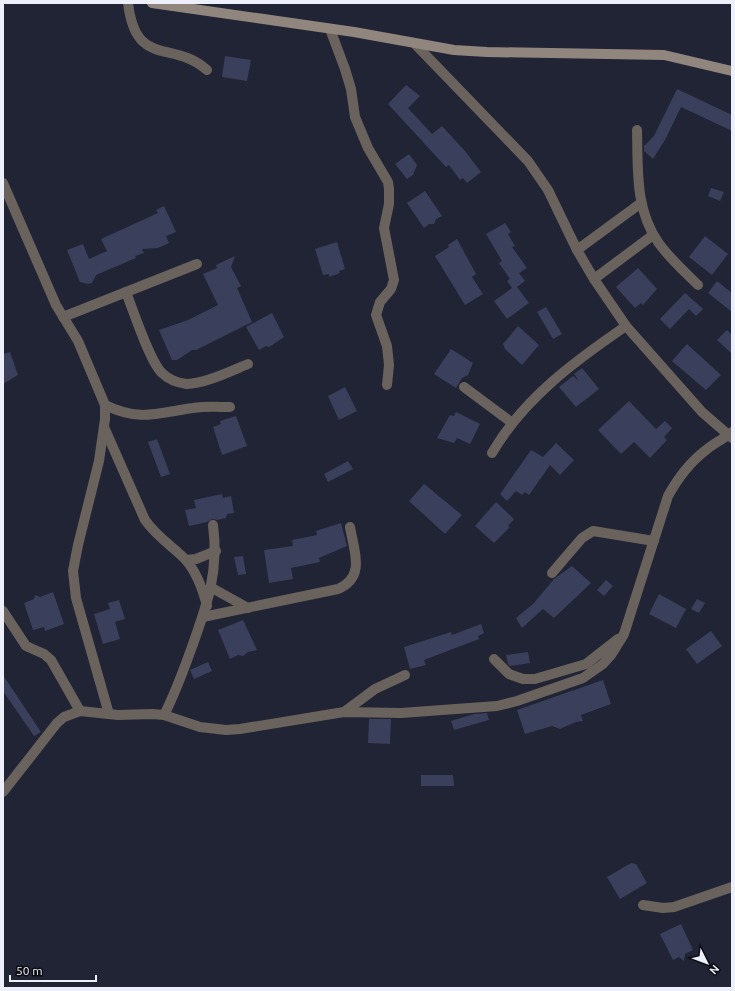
<svg xmlns="http://www.w3.org/2000/svg" width="735" height="991" viewBox="0 0 735 991" font-family="Ubuntu,sans-serif">
<rect width="100%" height="100%" fill="#212434"/>
<g fill="#3a3f5b">
<path d="M 225,56 L 251,60 L 247,81 L 222,77 Z"/>
<path d="M 406,85 L 420,96 L 408,108 L 432,134 L 442,126 L 465,151 L 481,172 L 467,183 L 463,178 L 460,180 L 449,165 L 446,167 L 388,104 Z"/>
<path d="M 677,89 L 732,115 L 732,131 L 681,107 L 665,140 L 653,159 L 644,151 L 644,146 L 654,136 Z"/>
<path d="M 409,154 L 417,165 L 413,175 L 407,179 L 395,164 Z"/>
<path d="M 711,188 L 724,192 L 720,201 L 708,196 Z"/>
<path d="M 425,191 L 442,216 L 436,219 L 434,224 L 429,224 L 424,228 L 407,203 Z"/>
<path d="M 164,206 L 176,232 L 166,236 L 169,243 L 158,248 L 142,249 L 144,253 L 135,256 L 136,258 L 96,275 L 92,283 L 88,284 L 80,282 L 67,250 L 83,244 L 89,259 L 107,251 L 101,239 L 158,213 L 156,210 Z"/>
<path d="M 505,223 L 511,232 L 508,234 L 515,246 L 512,247 L 527,268 L 519,273 L 525,281 L 517,287 L 529,303 L 507,319 L 494,301 L 512,288 L 507,281 L 510,279 L 499,263 L 502,261 L 486,234 Z"/>
<path d="M 705,236 L 728,254 L 712,275 L 689,257 Z"/>
<path d="M 457,239 L 476,274 L 472,277 L 483,294 L 465,305 L 435,256 L 449,247 L 448,245 Z"/>
<path d="M 337,242 L 345,269 L 339,271 L 340,273 L 329,277 L 329,274 L 323,275 L 315,249 Z"/>
<path d="M 235,256 L 231,267 L 241,286 L 237,288 L 252,322 L 196,350 L 192,350 L 177,360 L 172,360 L 159,330 L 188,320 L 218,305 L 203,274 L 217,268 L 216,265 Z"/>
<path d="M 638,268 L 657,289 L 643,305 L 641,303 L 635,308 L 616,287 Z"/>
<path d="M 717,281 L 732,293 L 732,312 L 708,293 Z"/>
<path d="M 685,293 L 703,309 L 696,316 L 689,309 L 670,329 L 660,319 Z"/>
<path d="M 546,307 L 562,334 L 553,339 L 537,312 Z"/>
<path d="M 272,313 L 284,337 L 269,347 L 266,346 L 259,350 L 246,327 Z"/>
<path d="M 518,326 L 539,345 L 522,365 L 505,349 L 503,344 Z"/>
<path d="M 727,330 L 732,335 L 732,354 L 717,340 Z"/>
<path d="M 687,344 L 721,375 L 706,390 L 672,361 Z"/>
<path d="M 451,349 L 473,363 L 468,375 L 462,378 L 456,388 L 434,374 Z"/>
<path d="M 10,352 L 18,375 L 3,384 L 3,354 Z"/>
<path d="M 582,368 L 599,389 L 576,407 L 559,387 L 573,376 L 579,381 L 574,374 Z"/>
<path d="M 345,387 L 357,411 L 339,420 L 328,396 Z"/>
<path d="M 629,401 L 656,429 L 665,421 L 672,428 L 664,437 L 667,440 L 650,458 L 634,442 L 621,454 L 598,430 Z"/>
<path d="M 456,412 L 480,424 L 470,444 L 457,438 L 454,443 L 437,438 L 450,415 L 454,416 Z"/>
<path d="M 236,416 L 247,446 L 222,455 L 213,427 L 221,424 L 220,421 Z"/>
<path d="M 157,439 L 170,474 L 161,477 L 148,442 Z"/>
<path d="M 556,443 L 574,460 L 560,475 L 550,465 L 529,495 L 525,492 L 522,495 L 516,491 L 507,501 L 500,494 L 531,450 L 543,457 Z"/>
<path d="M 348,461 L 353,469 L 328,482 L 324,474 Z"/>
<path d="M 424,484 L 462,515 L 445,534 L 409,501 Z"/>
<path d="M 222,494 L 223,498 L 231,496 L 234,513 L 227,514 L 226,518 L 217,520 L 212,519 L 207,522 L 189,526 L 185,510 L 196,508 L 194,500 Z"/>
<path d="M 496,502 L 514,519 L 508,526 L 510,527 L 494,543 L 475,526 Z"/>
<path d="M 341,523 L 347,546 L 319,558 L 320,562 L 291,568 L 293,579 L 269,583 L 264,550 L 293,546 L 292,540 L 317,535 L 316,531 Z"/>
<path d="M 243,556 L 246,574 L 238,575 L 234,557 Z"/>
<path d="M 572,566 L 591,583 L 554,618 L 543,609 L 522,628 L 516,618 L 534,603 L 554,579 Z"/>
<path d="M 606,580 L 613,586 L 604,596 L 597,590 Z"/>
<path d="M 53,592 L 64,624 L 45,631 L 44,627 L 33,630 L 24,603 L 34,599 L 35,595 L 40,597 Z"/>
<path d="M 659,594 L 686,609 L 676,628 L 649,614 Z"/>
<path d="M 697,599 L 705,603 L 699,613 L 691,609 Z"/>
<path d="M 119,600 L 125,619 L 115,622 L 120,639 L 103,644 L 94,614 L 110,609 L 108,603 Z"/>
<path d="M 243,620 L 257,650 L 248,652 L 243,656 L 238,655 L 230,659 L 218,630 Z"/>
<path d="M 481,624 L 484,633 L 478,636 L 479,639 L 424,660 L 426,665 L 410,669 L 404,647 L 451,632 L 452,635 Z"/>
<path d="M 711,631 L 722,646 L 697,664 L 686,649 Z"/>
<path d="M 528,652 L 530,663 L 510,666 L 508,664 L 506,655 Z"/>
<path d="M 208,662 L 212,671 L 194,679 L 190,670 Z"/>
<path d="M 3,675 L 41,732 L 34,736 L 3,691 Z"/>
<path d="M 603,680 L 611,704 L 581,715 L 583,721 L 576,722 L 560,729 L 552,726 L 525,734 L 517,710 Z"/>
<path d="M 487,713 L 489,720 L 454,730 L 451,721 L 474,714 Z"/>
<path d="M 369,719 L 391,719 L 390,744 L 368,743 Z"/>
<path d="M 421,775 L 453,775 L 454,786 L 421,786 Z"/>
<path d="M 631,863 L 636,864 L 647,883 L 620,899 L 607,877 Z"/>
<path d="M 681,924 L 693,950 L 685,954 L 684,961 L 679,957 L 673,960 L 660,934 Z"/>
</g>
<g fill="none" stroke-linecap="round" stroke-linejoin="round">
<g stroke="#6a635d" stroke-width="10">
<path d="M 128,3 C 136,69 172,39 207,70"/>
<path d="M 330,29 L 345,69 L 351,89 L 355,117 L 368,148 L 388,182 L 389,189 L 389,204 L 384,228 L 394,280 L 391,289 L 380,302 L 376,315 L 387,346 L 389,365 L 387,385"/>
<path d="M 416,45 L 528,161 L 548,190 L 577,250 L 594,279 L 626,326 L 702,412 L 732,438"/>
<path d="M 637,130 C 638,169 635,209 658,242 C 669,258 684,271 698,285"/>
<path d="M 3,183 L 56,305 L 78,341 L 105,405 L 105,419 L 99,461 L 78,545 L 73,571 L 76,598 L 109,714"/>
<path d="M 577,250 L 641,203"/>
<path d="M 594,279 L 653,235"/>
<path d="M 126,292 C 133,310 150,362 162,373 C 168,379 178,383 187,384 C 204,384 231,371 248,364"/>
<path d="M 63,317 L 197,264"/>
<path d="M 464,387 L 511,422"/>
<path d="M 105,405 C 140,422 157,413 193,408 C 205,406 218,407 230,407"/>
<path d="M 104,427 L 145,520 C 156,536 172,546 186,560 C 197,573 203,590 207,606"/>
<path d="M 492,453 C 524,398 575,361 626,326"/>
<path d="M 186,560 L 196,559 L 216,551"/>
<path d="M 552,573 L 582,538 L 593,531 L 654,541"/>
<path d="M 212,588 L 248,608"/>
<path d="M 3,611 L 26,646 L 44,654 L 51,660 L 80,711"/>
<path d="M 203,617 L 338,589 C 366,577 354,551 350,527"/>
<path d="M 494,659 L 509,674 L 523,679 L 535,679 L 586,664 L 618,639"/>
<path d="M 344,712 L 375,689 L 405,675"/>
<path d="M 164,715 C 176,692 184,669 193,644 C 208,602 219,570 213,525"/>
<path d="M 3,792 L 57,723 L 64,717 L 80,711 L 118,715 L 152,714 L 164,715 L 200,727 L 226,730 L 240,729 L 344,712 L 401,713 L 497,706 L 517,701 L 583,678 L 603,664 L 611,655 L 624,634 L 668,496 C 678,478 690,462 706,450 C 714,443 724,439 732,432"/>
<path d="M 643,905 L 663,908 L 674,907 L 732,887"/>
</g>
<path stroke="#91867d" stroke-width="10" d="M 152,3 L 354,32 L 454,50 L 487,52 L 664,55 L 732,71"/>
</g>
<rect width="735" height="991" fill="none" stroke="#edeffa" stroke-width="8"/>
<g transform="translate(707 963) rotate(132)" stroke="#0d0e15" stroke-width="3" paint-order="stroke">
<path d="M0-3L7 15L0 10L-7 15Z" fill="#edeffa"/>
<text y="-6" font-size="11" font-weight="bold" text-anchor="middle" fill="#edeffa">N</text>
</g>
<path d="M10 975v6h86v-6" fill="none" stroke="#edeffa" stroke-width="2"/>
<text x="16" y="975" font-size="12" fill="#edeffa" stroke="#0d0e15" stroke-width="3" paint-order="stroke">50 m</text>
</svg>
